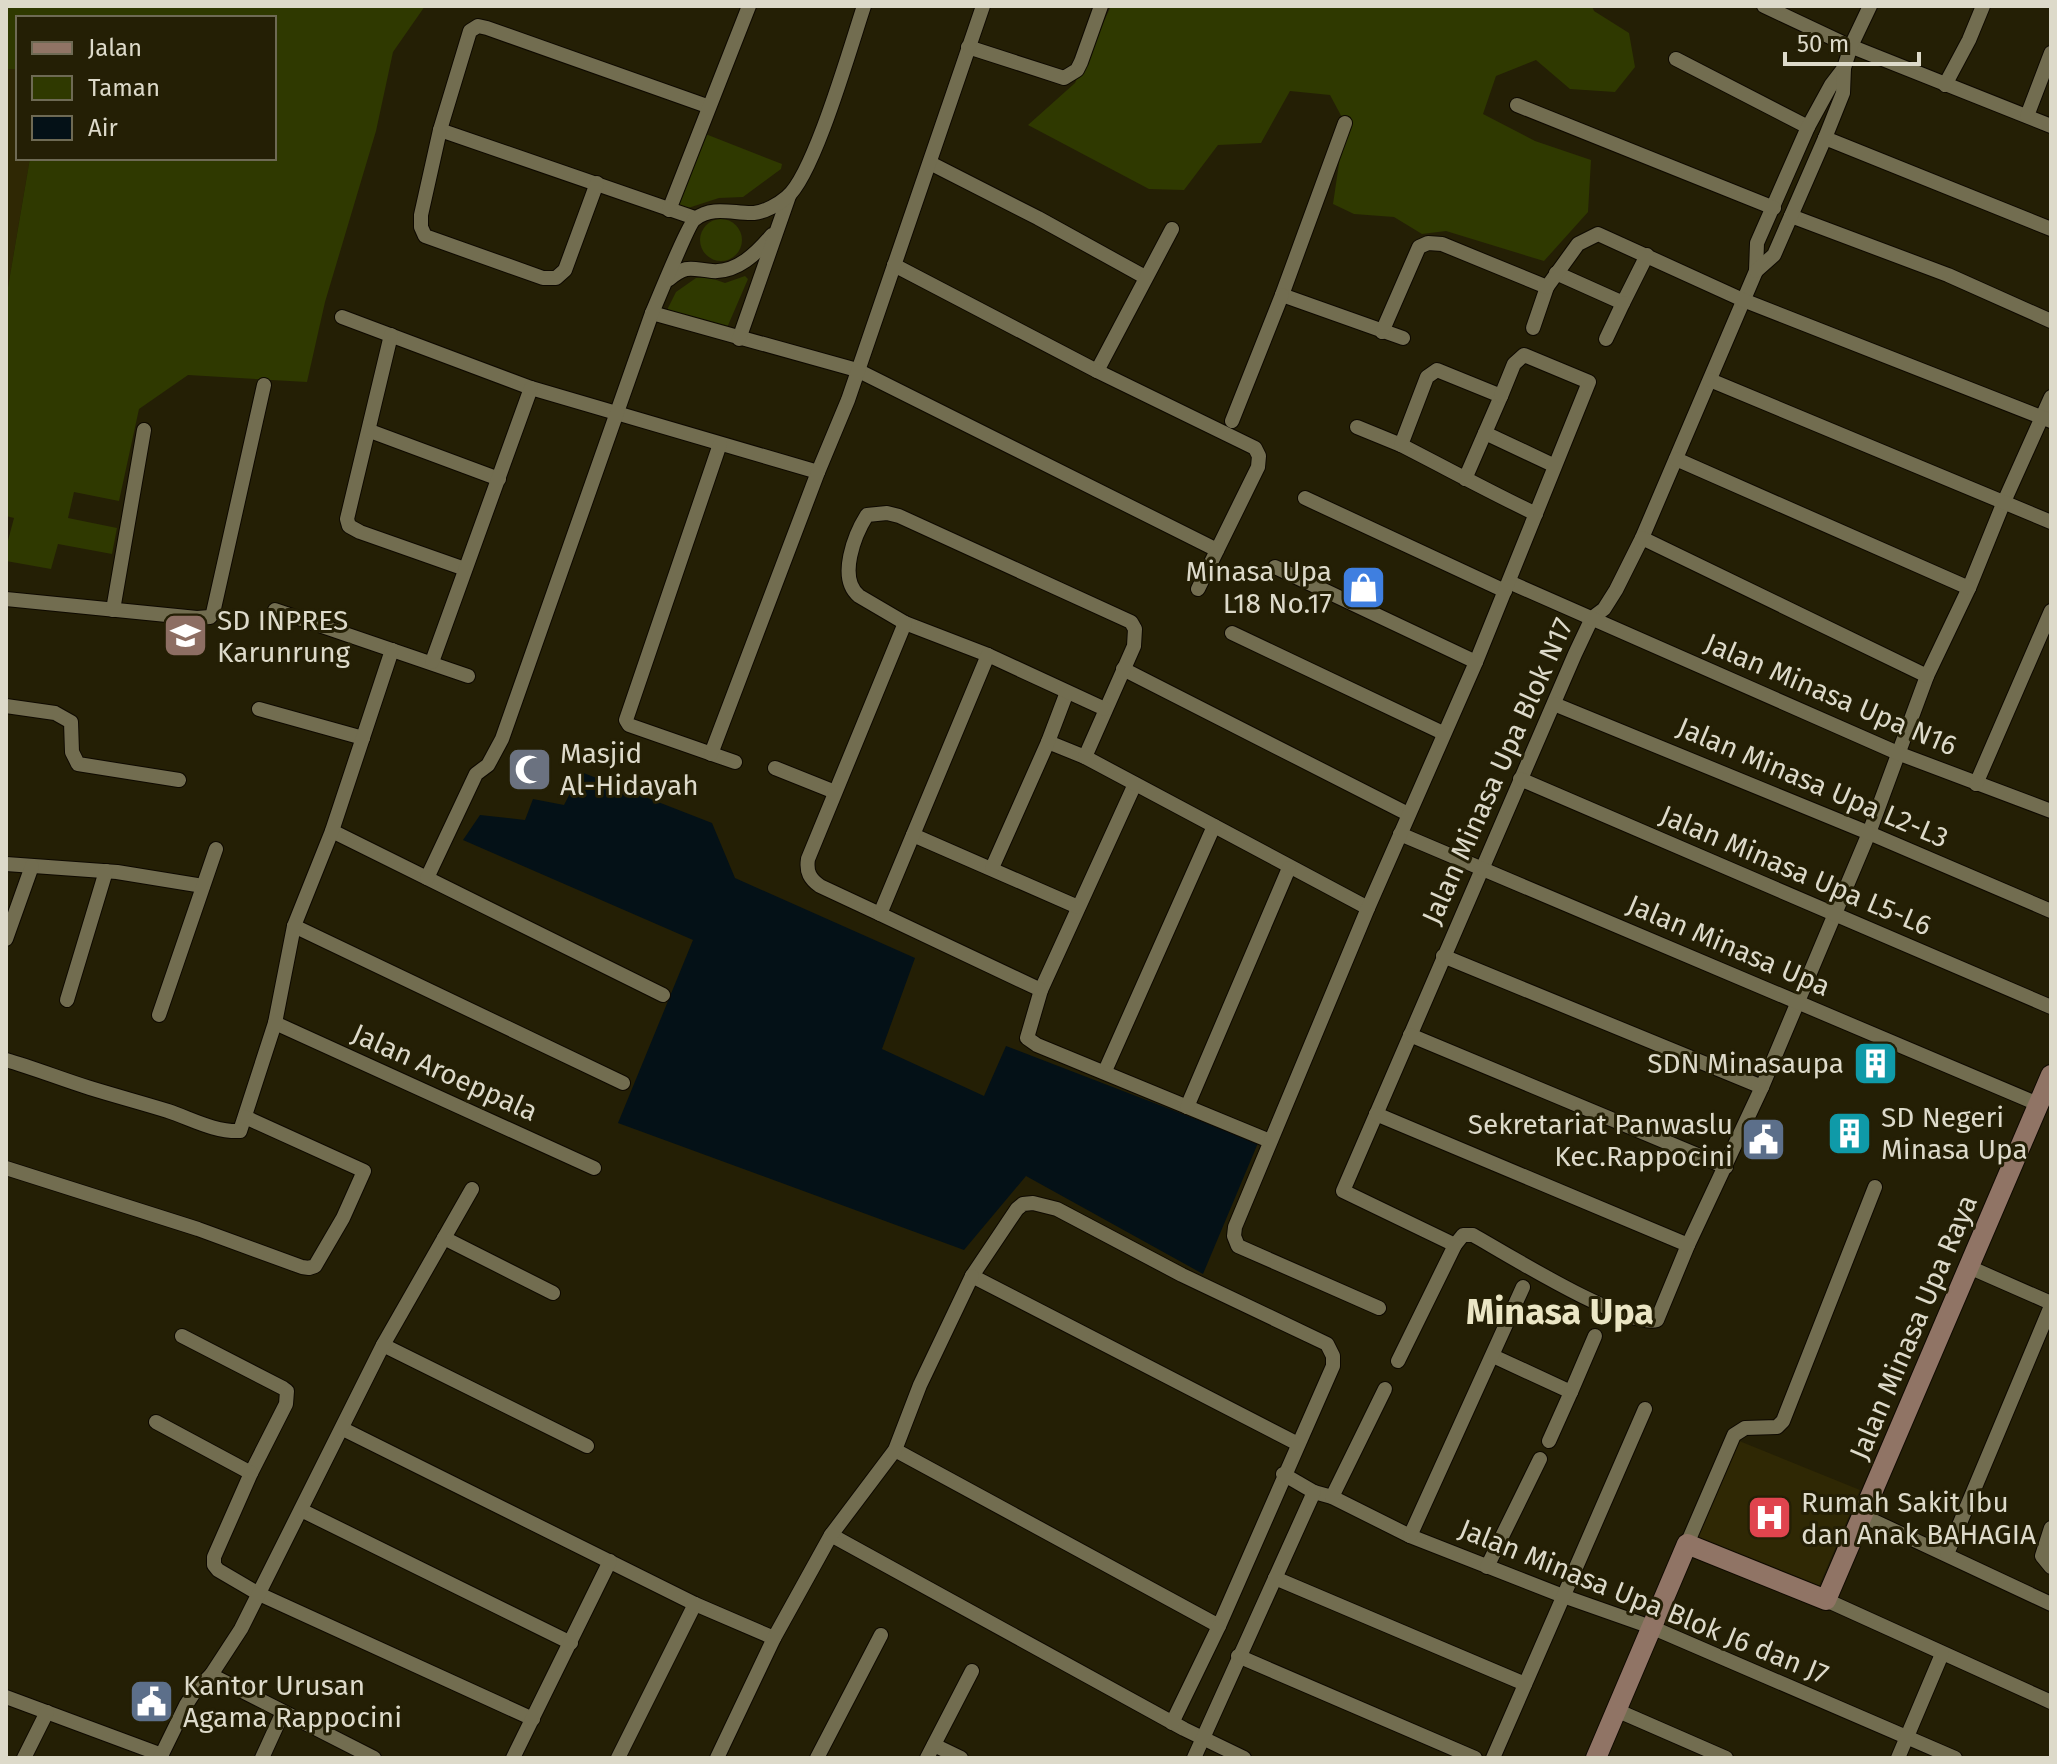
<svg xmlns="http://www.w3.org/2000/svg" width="2057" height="1764" viewBox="0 0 2057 1764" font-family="'Fira Sans',sans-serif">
<rect width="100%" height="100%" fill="#241f05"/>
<g fill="#2f2804">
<path d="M 6,69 L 18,69 L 18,158 L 30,158 L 6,299 Z"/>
<path d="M 1727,1436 L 1860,1490 L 1811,1605 L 1680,1547 Z"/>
</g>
<g fill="#2f3900">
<path d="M 6,6 L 425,6 L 393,52 L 376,131 L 325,302 L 307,382 L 188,375 L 139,409 L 119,501 L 74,492 L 68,518 L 117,528 L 112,554 L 58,544 L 51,569 L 6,561 L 6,548 L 14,518 L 6,516 L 6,299 L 30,158 L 274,158 L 274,18 L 18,18 L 18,69 L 6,69 Z"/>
<path d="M 1111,6 L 1592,6 L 1594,11 L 1629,33 L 1635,67 L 1615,92 L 1570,89 L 1536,60 L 1496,76 L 1483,114 L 1535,141 L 1591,160 L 1588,212 L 1544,261 L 1446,231 L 1422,234 L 1394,217 L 1354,214 L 1333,204 L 1345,123 L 1330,95 L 1290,91 L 1261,143 L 1218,145 L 1184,190 L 1149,189 L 1028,125 L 1075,83 Z"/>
<path d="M 703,133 L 782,164 L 781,169 L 743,197 L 719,198 L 682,210 L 676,208 Z"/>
<circle cx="721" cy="240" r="21"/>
<path d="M 745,276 L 748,279 L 726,330 L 667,310 L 676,292 L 696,278 L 708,277 L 725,283 Z"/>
</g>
<path fill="#041117" d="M 581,772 L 712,823 L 735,878 L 915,958 L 882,1049 L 984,1096 L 1006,1046 L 1258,1143 L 1203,1274 L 1026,1176 L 964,1250 L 618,1123 L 693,940 L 463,840 L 480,815 L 525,820 L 533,799 L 564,805 Z"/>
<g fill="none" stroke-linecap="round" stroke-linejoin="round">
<defs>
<g id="street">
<path d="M 1764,6 L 1845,44 L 2051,126"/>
<path d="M 968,47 L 1064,78 L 1077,70 L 1081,62 L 1101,6"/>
<path d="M 1676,59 L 1808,127"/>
<path d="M 1844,68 L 1831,85 L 1808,127 L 1757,243 L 1756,271 L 1642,538 L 1616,590 L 1604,609 L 1592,618 L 1575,654 L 1343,1191 L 1455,1245 L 1463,1235 L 1473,1235 C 1505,1253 1627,1329 1657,1320 L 1688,1245 L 1762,1087 L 1869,833 L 1927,676 L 1969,588 L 2003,504 L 2051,397"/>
<path d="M 1945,85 L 1969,40 L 1983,6"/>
<path d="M 1517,105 L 1774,208"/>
<path d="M 2027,116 L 2051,53"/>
<path d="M 1345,123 L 1282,295 L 1403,338"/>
<path d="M 440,130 L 695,218"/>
<path d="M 1825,138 L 2051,229"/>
<path d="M 930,163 L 1038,218 L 1145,277"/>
<path d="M 597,183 L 565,270 L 556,278 L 543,278 L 425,236 L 421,227 L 421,215 L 440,130 L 470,31 L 478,26 L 487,28 L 707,106"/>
<path d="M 669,210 L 749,6"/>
<path d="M 1791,216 L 1948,275 L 2051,321"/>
<path d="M 894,265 L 1097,371 L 1172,229"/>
<path d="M 1756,271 L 1774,255 L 1825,138 L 1843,93 L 1844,68 L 1851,46 L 1870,6"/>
<path d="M 1556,273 L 1623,303 L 1647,255"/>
<path d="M 669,279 C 687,264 691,269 712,271 C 737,273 757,253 772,235"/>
<path d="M 652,313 L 857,370 L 1217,550"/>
<path d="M 342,317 L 531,388 L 818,472"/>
<path d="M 1533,328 L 1547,287"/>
<path d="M 1382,332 L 1419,247 L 1428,243 L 1442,244 L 1547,287 L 1578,244 L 1598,234 L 1743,300 L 2051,421"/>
<path d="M 391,335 L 347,519 L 349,526 L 360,532 L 465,569"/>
<path d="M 739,339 L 789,196"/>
<path d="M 1606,339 L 1623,303"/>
<path d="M 1097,371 L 1255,448 L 1259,456 L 1258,467 L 1198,589"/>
<path d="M 1710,380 L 2051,522"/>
<path d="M 1232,421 L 1282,295"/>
<path d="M 1357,427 L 1401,445"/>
<path d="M 370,431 L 499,479"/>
<path d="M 1485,433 L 1553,465"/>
<path d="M 720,444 L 626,720 L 629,725 L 735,762"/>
<path d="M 1676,459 L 1969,588"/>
<path d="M 1465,479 L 1501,396 L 1437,370 L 1427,377 L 1401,445 C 1446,468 1490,492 1536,514"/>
<path d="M 1305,498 L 1505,591"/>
<path d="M 1642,538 L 1927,676"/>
<path d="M 1275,567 L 1476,662"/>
<path d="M 1509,582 L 1900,754 L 2051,811"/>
<path d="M 6,599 L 197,618 L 210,617 L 213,613 L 264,385"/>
<path d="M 113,610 L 144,430"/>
<path d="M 275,610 L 468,676"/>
<path d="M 905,623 L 988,655"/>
<path d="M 1232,633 L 1443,733"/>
<path d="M 432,662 L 531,388"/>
<path d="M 1123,669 L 1408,814"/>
<path d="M 1554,704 L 1869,833 L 2051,911"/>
<path d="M 6,706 L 55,713 L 71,722 L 72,752 L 78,764 L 179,780"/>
<path d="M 259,709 L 363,738"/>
<path d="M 1048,742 L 1085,757"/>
<path d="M 711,754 L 818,472 L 848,400 L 983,6"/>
<path d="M 775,768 L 835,792"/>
<path d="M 1520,779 L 2051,1007"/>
<path d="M 1135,784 L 1041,990 L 1027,1038 L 1037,1045 L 1270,1141"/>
<path d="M 1976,784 L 2051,611"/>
<path d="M 332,831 L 663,995"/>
<path d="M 1400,834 L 2038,1104"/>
<path d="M 913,835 L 1078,907"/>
<path d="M 6,864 L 117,872 L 203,886"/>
<path d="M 992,868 L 1048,742 L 1067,692"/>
<path d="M 427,878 L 476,774 L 488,765 L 502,739 L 652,313 C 658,299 689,223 695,219 C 713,205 734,214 754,213 C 765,212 779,204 787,197 C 814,175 851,45 864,6"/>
<path d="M 880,914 L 820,886 C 810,879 806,872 808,859 L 905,623 L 859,596 C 837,578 855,534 867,515 L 887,513 L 899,516 L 1131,622 L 1135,629 L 1134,646 L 1085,757 L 1368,908"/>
<path d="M 294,926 L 623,1083"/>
<path d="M 6,939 L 32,866"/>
<path d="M 1443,956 L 1762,1087"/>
<path d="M 1041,990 L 880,914 L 988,655 L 1105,709"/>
<path d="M 67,1000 L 106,871"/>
<path d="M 159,1015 L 216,849"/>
<path d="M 275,1023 L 594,1168"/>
<path d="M 1410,1035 L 1726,1167"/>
<path d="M 6,1060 C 34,1068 61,1079 90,1088 C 116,1096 142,1103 168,1111 C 192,1119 214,1132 240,1131 L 275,1023 L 294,926 L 332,831 L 392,650"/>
<path d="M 1105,1071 L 1214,826"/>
<path d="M 1187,1107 L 1289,868"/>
<path d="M 1376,1114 L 1688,1245"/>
<path d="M 6,1168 L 198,1229 L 302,1267 L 309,1268 L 315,1266 L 343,1218 L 364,1171 L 245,1117"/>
<path d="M 444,1238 L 553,1293"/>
<path d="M 1969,1267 L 2051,1303"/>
<path d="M 1379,1308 L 1238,1246 L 1234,1236 L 1235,1227 L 1368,908 L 1476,662 L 1589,382 L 1524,355 L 1514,364 L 1501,396"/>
<path d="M 182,1336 L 283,1388 L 287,1391 L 286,1404 L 251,1473 L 214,1557 L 214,1565 L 218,1570 L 259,1594 L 533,1719"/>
<path d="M 383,1345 L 587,1446"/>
<path d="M 1493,1356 L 1571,1392 L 1549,1441"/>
<path d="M 1398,1361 L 1455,1245"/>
<path d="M 1571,1392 L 1595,1336"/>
<path d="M 156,1422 L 251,1473"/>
<path d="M 343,1429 L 695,1604 L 774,1638"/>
<path d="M 895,1450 L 1219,1626 L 1333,1366 L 1333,1356 L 1327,1344 L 1182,1275 L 1057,1209 L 1033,1203 L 1023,1204 L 1017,1209 L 972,1276 L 1298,1444"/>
<path d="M 1283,1474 L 1314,1492 L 1332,1497 L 1410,1536 L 1563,1596 L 1651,1627 L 1955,1758"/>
<path d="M 1332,1497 L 1385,1389"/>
<path d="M 301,1510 L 571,1643"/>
<path d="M 1863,1516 L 2051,1604"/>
<path d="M 2051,1528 L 2042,1556 L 2051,1567"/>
<path d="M 831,1535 L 1184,1729 L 1244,1758"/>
<path d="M 1410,1536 L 1523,1287"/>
<path d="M 1687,1544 L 1734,1435 L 1745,1428 L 1777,1427 L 1783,1421 L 1875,1187"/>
<path d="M 1947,1554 L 2051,1306"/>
<path d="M 1487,1567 L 1540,1459"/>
<path d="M 1275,1578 L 1525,1684"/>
<path d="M 1826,1600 L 2051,1702"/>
<path d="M 1238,1656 L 1475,1758"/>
<path d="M 211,1675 L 374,1758"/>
<path d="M 6,1697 L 162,1755"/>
<path d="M 1616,1710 L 1726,1758"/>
<path d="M 1172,1723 L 1219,1626"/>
<path d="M 934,1745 L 961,1758"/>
<path d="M 24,1758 L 47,1712"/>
<path d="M 160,1758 L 186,1705 L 195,1691 L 211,1675 L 241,1629 L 383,1345 L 472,1189"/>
<path d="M 262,1758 L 283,1712"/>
<path d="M 513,1758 L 610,1561"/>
<path d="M 618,1758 L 695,1604"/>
<path d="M 717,1758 L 774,1638 L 831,1535 L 895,1450 L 920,1385 L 972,1276"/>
<path d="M 817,1758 L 881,1635"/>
<path d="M 927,1758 L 972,1671"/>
<path d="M 1194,1758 L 1314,1492"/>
<path d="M 1493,1758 L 1645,1409"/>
<path d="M 1898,1758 L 1942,1654"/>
</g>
<path id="secondary" d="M 1596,1758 L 1687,1544 L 1826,1600 L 2051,1075"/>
</defs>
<use href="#street" stroke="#0e0900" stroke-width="16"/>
<use href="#secondary" stroke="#0e0900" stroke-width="22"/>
<use href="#street" stroke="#726d50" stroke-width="14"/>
<use href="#secondary" stroke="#907465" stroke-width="20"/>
</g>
<defs>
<symbol id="shop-square" viewBox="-11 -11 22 22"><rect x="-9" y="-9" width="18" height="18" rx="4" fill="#3f7fe0" stroke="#241f05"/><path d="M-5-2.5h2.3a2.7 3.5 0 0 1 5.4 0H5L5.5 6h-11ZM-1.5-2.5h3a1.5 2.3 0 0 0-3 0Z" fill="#fff"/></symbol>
<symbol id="school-square" viewBox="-11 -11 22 22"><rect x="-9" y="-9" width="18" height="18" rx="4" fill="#8d6e63" stroke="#241f05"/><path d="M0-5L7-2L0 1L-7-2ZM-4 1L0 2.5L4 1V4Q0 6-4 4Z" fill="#fff"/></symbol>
<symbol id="mosque-square" viewBox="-11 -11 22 22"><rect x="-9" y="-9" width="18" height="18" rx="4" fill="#6b7280" stroke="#241f05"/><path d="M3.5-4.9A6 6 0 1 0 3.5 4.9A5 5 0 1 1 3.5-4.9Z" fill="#fff"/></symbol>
<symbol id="building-square" viewBox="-11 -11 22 22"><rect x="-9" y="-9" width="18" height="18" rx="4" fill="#0f9aa8" stroke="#241f05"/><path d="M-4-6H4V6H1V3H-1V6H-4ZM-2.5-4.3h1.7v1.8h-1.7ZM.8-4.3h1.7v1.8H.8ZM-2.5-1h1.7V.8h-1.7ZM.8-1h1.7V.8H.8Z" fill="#fff"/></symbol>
<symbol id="civic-square" viewBox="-11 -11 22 22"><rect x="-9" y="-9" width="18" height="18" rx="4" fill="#5c6f8a" stroke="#241f05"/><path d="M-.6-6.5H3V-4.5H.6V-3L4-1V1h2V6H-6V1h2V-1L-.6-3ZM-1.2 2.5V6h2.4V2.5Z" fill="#fff"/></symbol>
<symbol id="hospital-square" viewBox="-11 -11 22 22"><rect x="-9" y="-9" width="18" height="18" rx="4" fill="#e0444e" stroke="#241f05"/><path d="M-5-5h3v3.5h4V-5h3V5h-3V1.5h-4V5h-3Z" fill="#fff"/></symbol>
</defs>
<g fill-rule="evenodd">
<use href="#shop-square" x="1338" y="562" width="51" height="51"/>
<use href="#school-square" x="160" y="610" width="51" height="51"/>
<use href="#mosque-square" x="504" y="744" width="51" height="51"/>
<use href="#building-square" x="1850" y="1038" width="51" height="51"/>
<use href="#building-square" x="1824" y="1108" width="51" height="51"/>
<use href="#civic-square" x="1738" y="1114" width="51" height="51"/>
<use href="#hospital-square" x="1744" y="1492" width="51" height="51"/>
<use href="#civic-square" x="126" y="1676" width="51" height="51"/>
</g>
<g text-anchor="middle" stroke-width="6" stroke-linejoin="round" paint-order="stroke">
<g font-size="28" fill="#dddaca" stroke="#241f05" text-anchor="start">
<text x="1332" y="581" text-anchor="end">Minasa Upa<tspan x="1332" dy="32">L18 No.17</tspan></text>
<text x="217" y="630">SD INPRES<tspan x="217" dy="32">Karunrung</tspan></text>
<text x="560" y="763">Masjid<tspan x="560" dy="32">Al-Hidayah</tspan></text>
<text x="1844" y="1073" text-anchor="end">SDN Minasaupa</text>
<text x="1881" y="1127">SD Negeri<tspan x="1881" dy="32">Minasa Upa</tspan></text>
<text x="1733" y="1134" text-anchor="end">Sekretariat Panwaslu<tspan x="1733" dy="32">Kec.Rappocini</tspan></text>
<text x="1801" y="1512">Rumah Sakit Ibu<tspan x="1801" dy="32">dan Anak BAHAGIA</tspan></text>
<text x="183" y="1695">Kantor Urusan<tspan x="183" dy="32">Agama Rappocini</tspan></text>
</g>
<g font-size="28" fill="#dddaca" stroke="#241f05">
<text transform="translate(1831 694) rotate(23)" y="10">Jalan Minasa Upa N16</text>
<text transform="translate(1497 771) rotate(-66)" y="10">Jalan Minasa Upa Blok N17</text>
<text transform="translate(1813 782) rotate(23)" y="10">Jalan Minasa Upa L2-L3</text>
<text transform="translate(1796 870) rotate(23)" y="10">Jalan Minasa Upa L5-L6</text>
<text transform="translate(1729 945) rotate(23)" y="10">Jalan Minasa Upa</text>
<text transform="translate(445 1072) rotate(24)" y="10">Jalan Aroeppala</text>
<text transform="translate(1913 1327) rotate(-67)" y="10">Jalan Minasa Upa Raya</text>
<text transform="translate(1644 1601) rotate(22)" y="10">Jalan Minasa Upa Blok J6 dan J7</text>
</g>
<g font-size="36" font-weight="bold" fill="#ebe6c5" stroke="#241f05">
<text x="1560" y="1324">Minasa Upa</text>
</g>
</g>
<rect width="2057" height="1764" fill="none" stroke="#dddaca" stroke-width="16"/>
<rect x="16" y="16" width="260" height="144" fill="#241f05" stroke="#6e6a54" stroke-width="2"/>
<rect x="32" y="42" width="40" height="12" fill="#907465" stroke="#6e6a54" stroke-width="2"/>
<text x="88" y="56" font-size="24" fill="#dddaca">Jalan</text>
<rect x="32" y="76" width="40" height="24" fill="#2f3900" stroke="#6e6a54" stroke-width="2"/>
<text x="88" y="96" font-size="24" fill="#dddaca">Taman</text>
<rect x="32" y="116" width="40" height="24" fill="#041117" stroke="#6e6a54" stroke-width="2"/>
<text x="88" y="136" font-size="24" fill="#dddaca">Air</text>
<path d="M1785 52v12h134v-12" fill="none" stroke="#dddaca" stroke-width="4"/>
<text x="1797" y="52" font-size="24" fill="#dddaca" stroke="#241f05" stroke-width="6" paint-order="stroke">50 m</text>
</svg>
